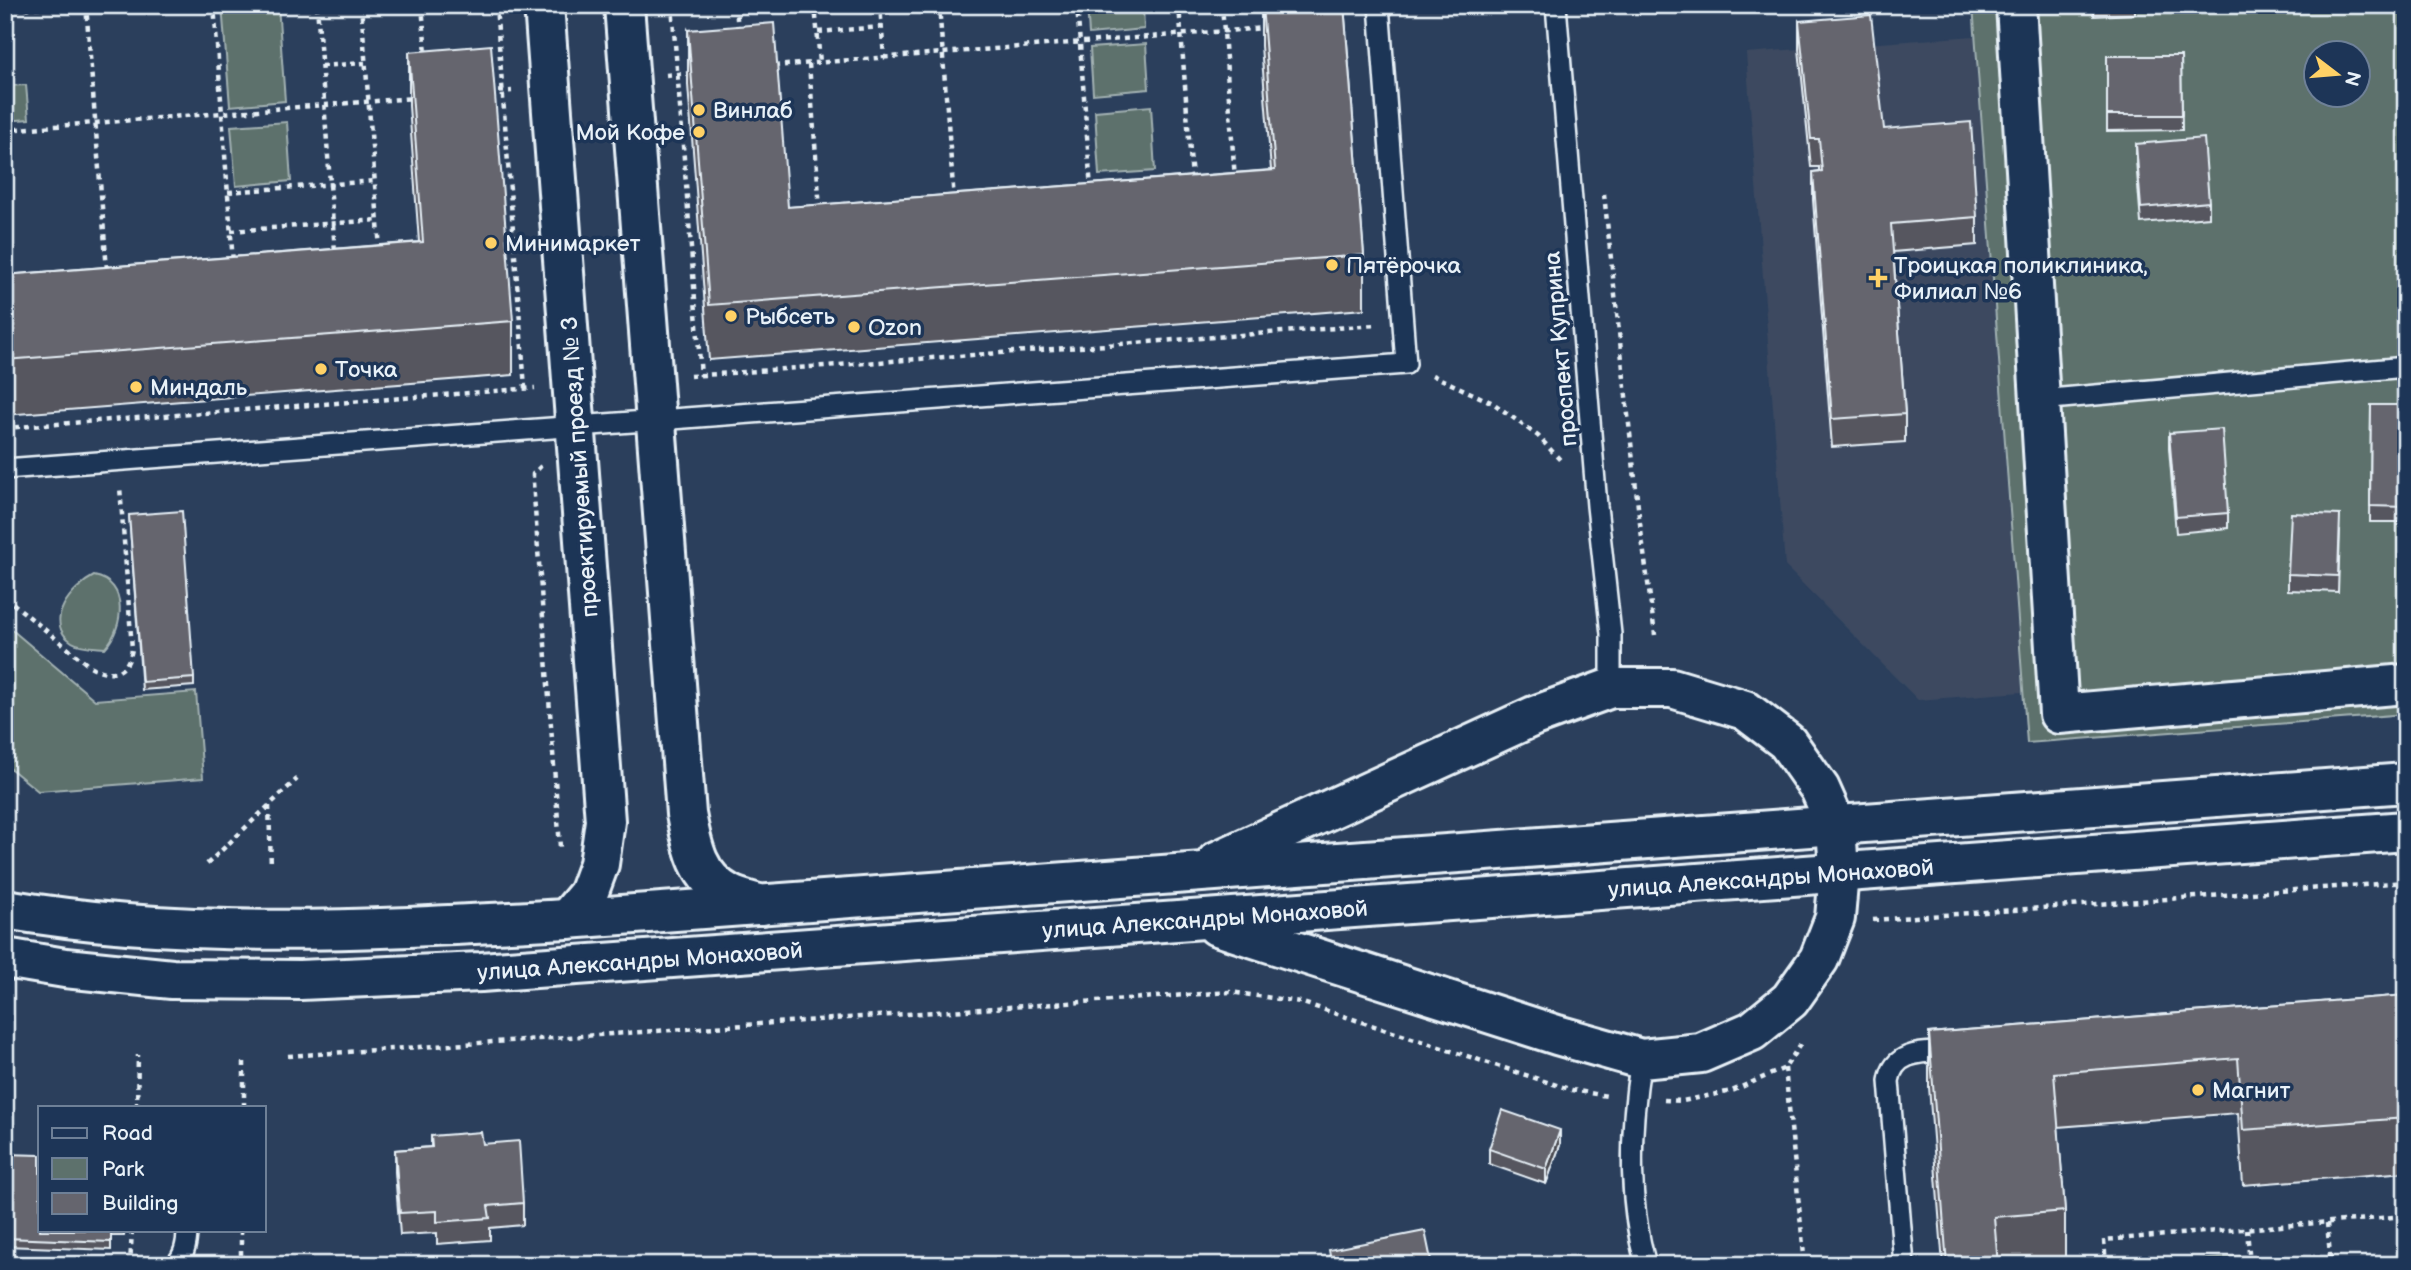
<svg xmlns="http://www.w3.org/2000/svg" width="2411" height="1270" viewBox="0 0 2411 1270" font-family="'Balsamiq Sans',sans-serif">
<rect width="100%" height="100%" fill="#2b3f5c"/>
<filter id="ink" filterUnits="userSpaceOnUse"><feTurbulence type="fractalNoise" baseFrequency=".0143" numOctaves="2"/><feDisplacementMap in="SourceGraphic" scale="14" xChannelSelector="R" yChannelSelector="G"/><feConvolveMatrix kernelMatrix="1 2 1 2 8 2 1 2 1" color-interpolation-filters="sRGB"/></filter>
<g filter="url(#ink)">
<path fill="#3c4a61" d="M 1974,36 L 2022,692 L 1918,700 L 1785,566 L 1746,53 Z"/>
<g fill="#5d716c" stroke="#a2b1b2" stroke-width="2" fill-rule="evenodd">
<path d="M 222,5 L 278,5 L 285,101 L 230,106 Z"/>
<path d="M 1087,5 L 1143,5 L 1144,29 L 1089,34 Z"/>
<path d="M 1973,5 L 2406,5 L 2406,714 L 2027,743 ZM 2316,52 L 2358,52 L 2358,94 L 2316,94 Z"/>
<path d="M 1146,44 L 1149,89 L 1093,94 L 1090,48 Z"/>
<path d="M 26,85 L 29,119 L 5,121 L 5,86 Z"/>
<path d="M 1151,106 L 1155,171 L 1099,175 L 1095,111 Z"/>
<path d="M 287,122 L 291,181 L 236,186 L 231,126 Z"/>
<path d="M 94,576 C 129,582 124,628 105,648 C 95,647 80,647 72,642 C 42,622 72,587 94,576 Z"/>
<path d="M 5,624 L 95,700 L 196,692 L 203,778 L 38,791 L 5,764 Z"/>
<path d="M 2244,1256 L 2245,1265 L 2174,1265 L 2173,1262 Z"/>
</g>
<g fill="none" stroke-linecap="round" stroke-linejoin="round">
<defs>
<g id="lane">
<path d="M 1556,5 L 1597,506 L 1611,634 L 1611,688"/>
<path d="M 2040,400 L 2406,367"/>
<path d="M 5,469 L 1406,364 L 1379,5"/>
<path d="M 1641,1059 C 1630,1126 1627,1198 1646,1265"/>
<path d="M 175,1265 C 185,1256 187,1243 187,1230"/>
<path d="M 1904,1265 L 1889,1081 C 1894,1048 1929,1053 1954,1051"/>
</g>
<g id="street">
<path d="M 544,5 L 605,821 L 599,864 L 588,894 L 567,919"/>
<path d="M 624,5 L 686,814 C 692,846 697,877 729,894 C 738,899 750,901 761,905"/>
<path d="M 2016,5 L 2059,714 L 2406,684"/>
</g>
<g id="secondary">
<path d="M 1217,861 L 1534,716 L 1611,688 L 1672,688 L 1745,710 L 1787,742 L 1820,789 L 1836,825 L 1839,873 L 1835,918 L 1819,959 L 1790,1000 L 1752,1031 L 1701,1053 L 1641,1059 L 1557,1035 L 1217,926"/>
<path d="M 5,909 C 192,941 380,929 567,919 L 2406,783"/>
<path d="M 5,958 L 65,968 L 172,979 L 300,980 L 481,972 L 2406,831"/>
</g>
</defs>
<use href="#lane" stroke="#e8f1f8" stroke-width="24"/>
<use href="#street" stroke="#e8f1f8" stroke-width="44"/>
<use href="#secondary" stroke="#e8f1f8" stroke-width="44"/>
<g stroke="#e8f1f8" stroke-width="4.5" stroke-dasharray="5 5" stroke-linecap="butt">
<path d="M 86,5 L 107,270"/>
<path d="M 214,5 L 233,263"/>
<path d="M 317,5 L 335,252"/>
<path d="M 361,5 L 380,249"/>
<path d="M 422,5 L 426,54"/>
<path d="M 496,5 L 525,388"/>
<path d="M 672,5 L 701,376"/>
<path d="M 736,5 L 738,32"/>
<path d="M 815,5 L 820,63"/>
<path d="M 880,5 L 884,58"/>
<path d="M 939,5 L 954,200"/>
<path d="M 1077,5 L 1091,189"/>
<path d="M 1179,5 L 1192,179"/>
<path d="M 1222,5 L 1235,179"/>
<path d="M 5,10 L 62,5"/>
<path d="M 818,32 L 881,27"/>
<path d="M 809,64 L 820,209"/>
<path d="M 321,66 L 365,63"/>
<path d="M 774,66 L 1265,28"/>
<path d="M 666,75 L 692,73"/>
<path d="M 489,92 L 512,91"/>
<path d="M 5,130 L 414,98"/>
<path d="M 228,192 L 375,181"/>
<path d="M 1604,194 L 1639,516 L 1655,635"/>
<path d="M 231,231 L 378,220"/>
<path d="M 1432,375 L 1493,403 L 1538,436 L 1563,463"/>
<path d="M 690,376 L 1376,325"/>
<path d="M 5,428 L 535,388"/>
<path d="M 541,466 L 533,474 L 533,482 L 560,847"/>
<path d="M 5,597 L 88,665 C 110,677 127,676 132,649 L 120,487"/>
<path d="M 269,806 L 271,866"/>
<path d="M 207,864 L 297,779"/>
<path d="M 1873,920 L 2406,882"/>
<path d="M 288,1056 L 1230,992 L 1300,1002 L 1572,1090 L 1607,1096"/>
<path d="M 1785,1068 L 1805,1265"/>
<path d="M 1664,1100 L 1683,1101 L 1732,1091 L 1785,1068 L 1801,1043"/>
<path d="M 137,1107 L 138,1055"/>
<path d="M 244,1107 L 244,1060"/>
<path d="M 2327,1223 L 2331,1265"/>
<path d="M 2247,1229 L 2250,1265"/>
<path d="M 130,1265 L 132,1230"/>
<path d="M 241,1265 L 241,1230"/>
<path d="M 2106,1265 L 2104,1240 L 2406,1216"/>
</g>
<use href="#lane" stroke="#1d3557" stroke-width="19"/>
<use href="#street" stroke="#1d3557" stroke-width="38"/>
<use href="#secondary" stroke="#1d3557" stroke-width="38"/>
</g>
<g fill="#57575f" stroke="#e8f1f8" stroke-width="2">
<path d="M 1261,5 L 1344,5 L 1364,255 L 1364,309 L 709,360 L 688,85 L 688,30 L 788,207 L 1271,170 L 1261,46 Z"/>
<path d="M 2094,5 L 2135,5 L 2135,14 L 2094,16 Z"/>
<path d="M 1799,21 L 1884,129 L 1977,217 L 1977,245 L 1893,252 L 1905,414 L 1905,442 L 1832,447 L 1813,200 L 1813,172 L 1819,171 L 1819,167 L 1811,167 L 1799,49 Z"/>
<path d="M 409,52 L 513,321 L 513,375 L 5,415 L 5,275 L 419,242 L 409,106 Z"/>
<path d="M 2107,56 L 2181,56 L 2182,130 L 2107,131 Z"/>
<path d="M 2136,144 L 2209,202 L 2209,217 L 2141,223 L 2136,160 Z"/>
<path d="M 2371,405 L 2406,405 L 2406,522 L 2370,522 Z"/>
<path d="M 2169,433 L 2228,513 L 2228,528 L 2176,533 L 2169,448 Z"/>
<path d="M 129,515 L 194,678 L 194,686 L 142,690 Z"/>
<path d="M 2340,531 L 2338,592 L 2288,590 L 2288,574 Z"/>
<path d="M 2406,995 L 2406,1172 L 2243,1185 L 2238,1113 L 2058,1127 L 2065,1211 L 2065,1265 L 1943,1265 L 1929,1087 L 1929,1033 Z"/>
<path d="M 431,1136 L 483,1144 L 523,1203 L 523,1225 L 490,1228 L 490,1240 L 437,1244 L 437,1233 L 400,1235 L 395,1172 L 395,1150 L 431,1147 Z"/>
<path d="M 1560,1145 L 1546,1184 L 1489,1164 L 1489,1149 Z"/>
<path d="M 5,1154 L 40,1230 L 125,1230 L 124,1236 L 111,1236 L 111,1250 L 5,1246 Z"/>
</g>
<path fill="#47474d" stroke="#e8f1f8" stroke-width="2" d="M 1560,1130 L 1560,1145 L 1546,1184 L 1546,1169 Z"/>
<g fill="#65656e" stroke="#e8f1f8" stroke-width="2">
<path d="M 1262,5 L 1344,5 L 1364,255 L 709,305 L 688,30 L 774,23 L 788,207 L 1275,170 Z"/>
<path d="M 2094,5 L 2135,5 L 2135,6 L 2094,8 Z"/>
<path d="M 1871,15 L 1884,129 L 1971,122 L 1977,217 L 1891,224 L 1905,414 L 1832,419 L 1813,172 L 1822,171 L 1819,139 L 1811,139 L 1799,21 Z"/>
<path d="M 491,45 L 513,321 L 5,360 L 5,275 L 423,242 L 409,52 Z"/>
<path d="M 2107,56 L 2181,56 L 2182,115 L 2107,115 Z"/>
<path d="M 2204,138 L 2209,202 L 2141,208 L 2136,144 Z"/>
<path d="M 2371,405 L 2406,405 L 2406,507 L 2370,506 Z"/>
<path d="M 2222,429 L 2228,513 L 2176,517 L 2169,433 Z"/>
<path d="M 182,511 L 194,678 L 142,682 L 129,515 Z"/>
<path d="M 2291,513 L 2340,515 L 2338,576 L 2288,574 Z"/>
<path d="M 2406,995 L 2406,1118 L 2243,1130 L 2238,1058 L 2054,1073 L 2065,1211 L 1994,1217 L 1998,1265 L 1947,1265 L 1929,1033 Z"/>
<path d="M 1502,1110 L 1560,1130 L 1546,1169 L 1489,1149 Z"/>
<path d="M 481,1132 L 483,1144 L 519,1141 L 523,1203 L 488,1206 L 490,1218 L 437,1222 L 437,1211 L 400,1213 L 395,1150 L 432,1147 L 431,1136 Z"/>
<path d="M 5,1154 L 40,1155 L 40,1230 L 111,1230 L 111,1242 L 5,1238 Z"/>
<path d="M 1425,1231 L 1432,1265 L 1332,1265 L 1329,1250 Z"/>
</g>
</g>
<g fill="#ffd166" stroke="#1d3557" stroke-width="2.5">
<circle cx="699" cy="110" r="7"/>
<circle cx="699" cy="132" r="7"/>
<circle cx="491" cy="243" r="7"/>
<circle cx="1332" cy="265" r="7"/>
<path d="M1874.5 267.5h7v7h7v7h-7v7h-7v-7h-7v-7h7z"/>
<circle cx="731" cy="316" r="7"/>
<circle cx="854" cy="327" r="7"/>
<circle cx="321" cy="369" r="7"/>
<circle cx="136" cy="387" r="7"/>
<circle cx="2198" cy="1090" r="7"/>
</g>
<g text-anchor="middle" stroke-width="7" stroke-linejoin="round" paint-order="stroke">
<g font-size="23" fill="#e8f1f8" stroke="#1d3557" text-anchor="start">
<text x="713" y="118">Винлаб</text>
<text x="685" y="140" text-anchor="end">Мой Кофе</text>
<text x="505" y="251">Минимаркет</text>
<text x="1346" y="273">Пятёрочка</text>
<text x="1894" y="273">Троицкая поликлиника,<tspan x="1894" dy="26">Филиал №6</tspan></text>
<text x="745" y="324">Рыбсеть</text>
<text x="868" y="335">Ozon</text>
<text x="335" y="377">Точка</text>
<text x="150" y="395">Миндаль</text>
<text x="2212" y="1098">Магнит</text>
</g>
<g font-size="23" fill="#e8f1f8" stroke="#1d3557">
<text transform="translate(1560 349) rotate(-95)" y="8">проспект Куприна</text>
<text transform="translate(579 467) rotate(-94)" y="8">проектируемый проезд № 3</text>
<text transform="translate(1771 878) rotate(-4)" y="8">улица Александры Монаховой</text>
<text transform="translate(1205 919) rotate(-4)" y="8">улица Александры Монаховой</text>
<text transform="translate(640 961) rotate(-4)" y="8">улица Александры Монаховой</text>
</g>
</g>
<rect width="2411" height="1270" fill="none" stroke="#1d3557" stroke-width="28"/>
<rect x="14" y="14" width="2383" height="1242" fill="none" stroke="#e8f1f8" stroke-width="2.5" filter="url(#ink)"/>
<rect x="38" y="1106" width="228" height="126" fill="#1d3557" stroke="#6e8097" stroke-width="2"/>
<rect x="52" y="1128" width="35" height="10" fill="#1d3557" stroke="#6e8097" stroke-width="2"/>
<text x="102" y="1140" font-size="21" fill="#e8f1f8">Road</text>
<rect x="52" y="1158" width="35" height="21" fill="#5d716c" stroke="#6e8097" stroke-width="2"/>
<text x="102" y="1176" font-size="21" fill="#e8f1f8">Park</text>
<rect x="52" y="1193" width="35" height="21" fill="#65656e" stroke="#6e8097" stroke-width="2"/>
<text x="102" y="1210" font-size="21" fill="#e8f1f8">Building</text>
<g transform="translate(2337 74) rotate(106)"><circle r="33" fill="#1d3557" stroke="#6e8097" stroke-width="2"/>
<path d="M0-5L12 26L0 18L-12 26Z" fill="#ffd166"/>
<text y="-10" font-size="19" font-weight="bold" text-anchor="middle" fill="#e8f1f8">N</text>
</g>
</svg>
